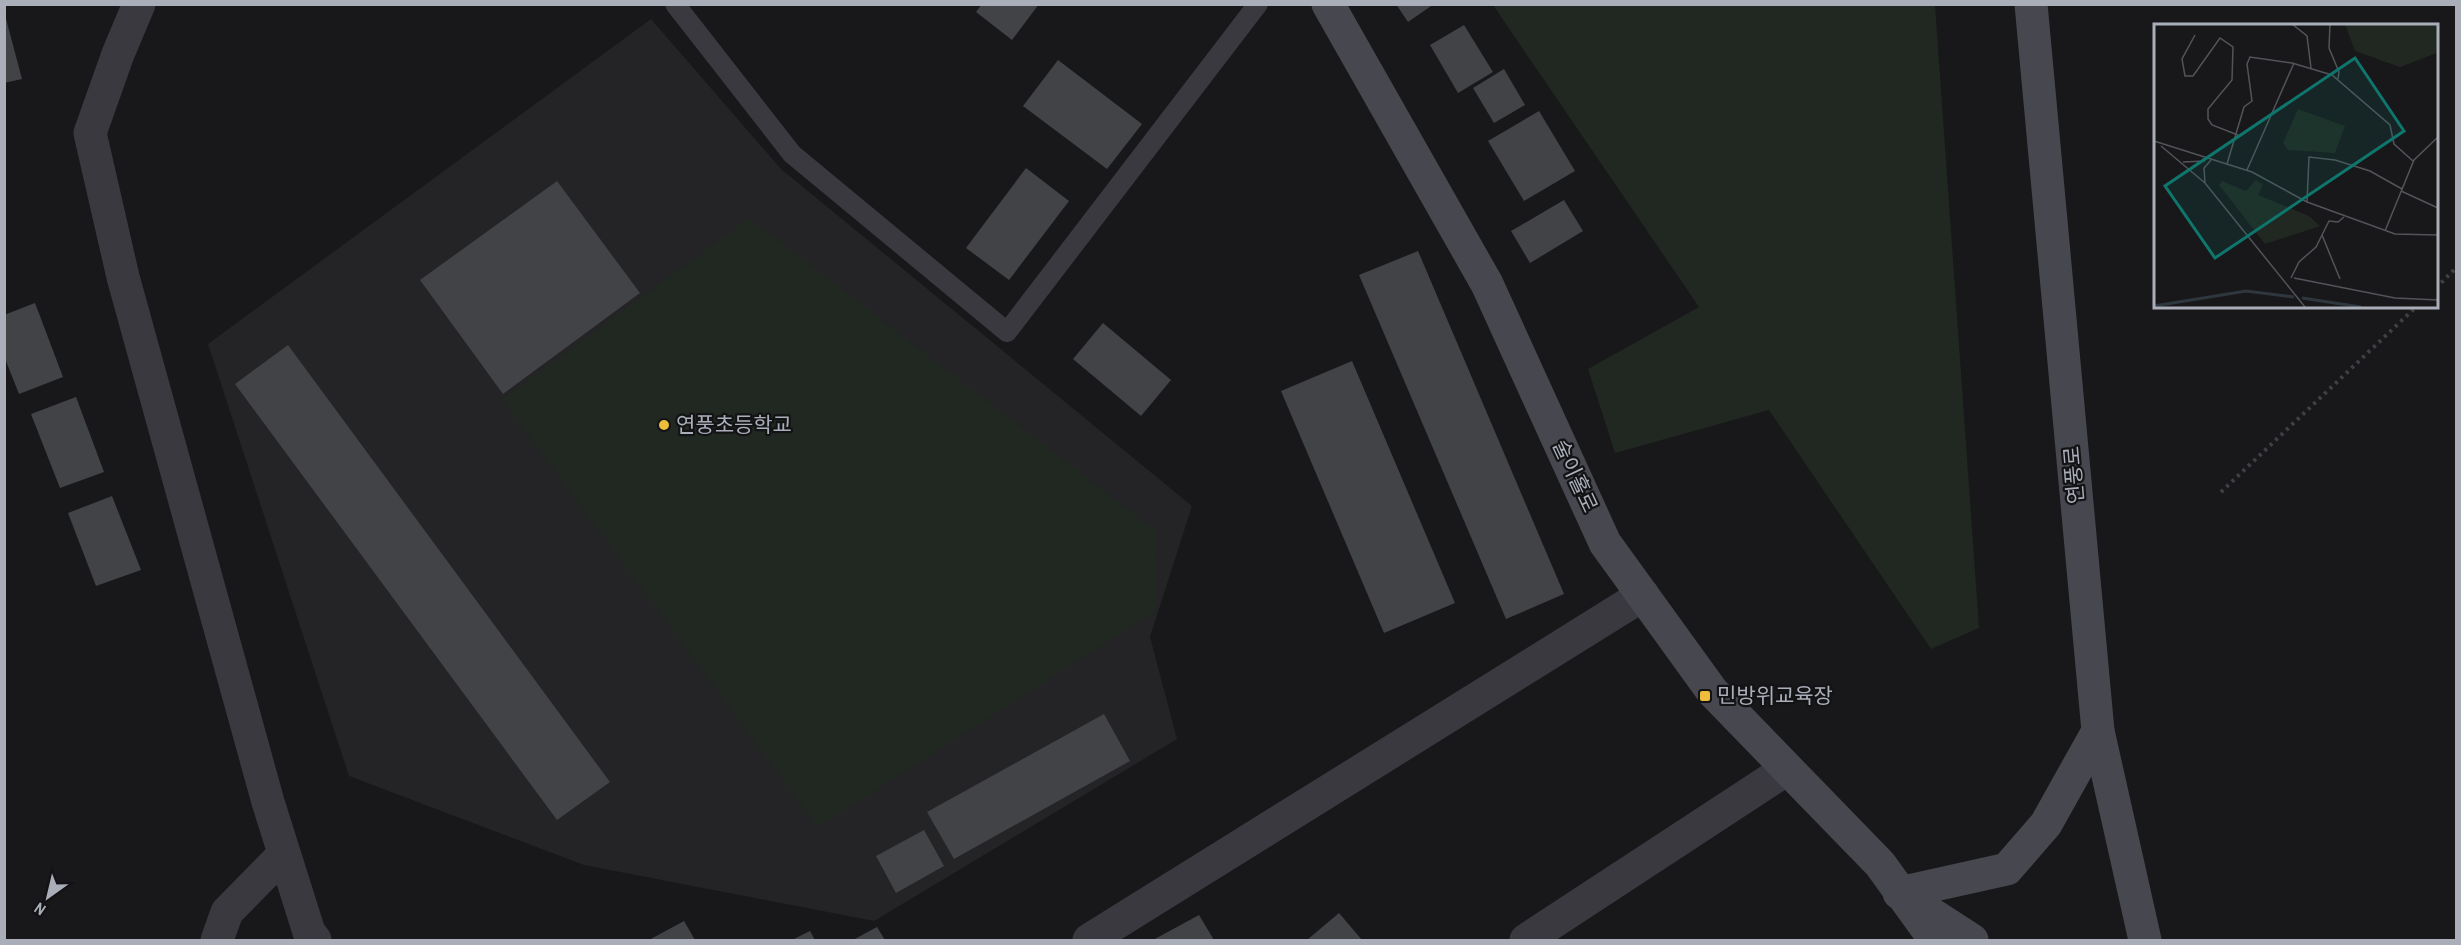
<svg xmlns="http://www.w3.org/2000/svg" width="2461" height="945" viewBox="0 0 2461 945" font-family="'Archivo Narrow','Noto Sans KR',sans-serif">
<rect width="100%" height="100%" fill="#18181a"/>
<path fill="#242427" d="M 651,19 L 781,169 L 1192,506 L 1150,637 L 1177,739 L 874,921 L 584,865 L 349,776 L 208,344 Z"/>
<g fill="#202821">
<path d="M 1493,5 L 1935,5 L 1979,628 L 1931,649 L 1769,410 L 1615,453 L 1588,369 L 1699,307 Z"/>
<path d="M 749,218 L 1155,530 L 1156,611 L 818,827 L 502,399 Z"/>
</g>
<g fill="#424347">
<path d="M 982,4 L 1039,4 L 1012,40 L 976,12 Z"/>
<path d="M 1396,4 L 1434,4 L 1408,22 Z"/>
<path d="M 5,15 L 22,79 L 4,83 L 4,16 Z"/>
<path d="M 1464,25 L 1493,72 L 1458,93 L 1430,45 Z"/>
<path d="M 1058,60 L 1142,124 L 1107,169 L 1023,106 Z"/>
<path d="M 1504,69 L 1525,105 L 1494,123 L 1473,88 Z"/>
<path d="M 1539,111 L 1575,171 L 1524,201 L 1488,141 Z"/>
<path d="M 1026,168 L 1069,201 L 1009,280 L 966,248 Z"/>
<path d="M 557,181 L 640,293 L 503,394 L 420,280 Z"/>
<path d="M 1564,200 L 1583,231 L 1530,263 L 1511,231 Z"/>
<path d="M 1418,251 L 1564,594 L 1506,619 L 1359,275 Z"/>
<path d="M 35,303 L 63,377 L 19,394 L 4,356 L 4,315 Z"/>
<path d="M 1103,323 L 1171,380 L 1141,416 L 1073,359 Z"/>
<path d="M 288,345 L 610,782 L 557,820 L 235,384 Z"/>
<path d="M 1352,361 L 1455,603 L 1384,633 L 1281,391 Z"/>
<path d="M 76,397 L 104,472 L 60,488 L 31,414 Z"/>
<path d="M 112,496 L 141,570 L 96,586 L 68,513 Z"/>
<path d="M 1104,714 L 1130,761 L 954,859 L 927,812 Z"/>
<path d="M 924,830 L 944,866 L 896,893 L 876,856 Z"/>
<path d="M 1339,913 L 1362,940 L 1307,940 Z"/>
<path d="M 1199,915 L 1214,940 L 1153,940 Z"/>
<path d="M 684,921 L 695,940 L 649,940 Z"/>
<path d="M 877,927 L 885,940 L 853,940 Z"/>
<path d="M 810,931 L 815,940 L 792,940 Z"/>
</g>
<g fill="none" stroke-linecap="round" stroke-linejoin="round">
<g stroke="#3f4046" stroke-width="4" stroke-dasharray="3 4.5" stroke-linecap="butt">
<path d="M 2436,288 L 2456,268"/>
<path d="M 2221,492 L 2417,306"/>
</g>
<path stroke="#39393f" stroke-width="20" d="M 675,4 L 792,154 L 1007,332 L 1258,4"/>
<g stroke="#39393f" stroke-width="33">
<path d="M 139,4 L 118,54 L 90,133 L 123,277 L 268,802 L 309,932 L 315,940"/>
<path d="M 217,940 L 227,912 L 284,854"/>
<path d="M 1089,940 L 1643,595"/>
<path d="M 1526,940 L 1787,769"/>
</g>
<g stroke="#47484f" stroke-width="33">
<path d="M 1328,4 L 1487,284 L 1605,543 L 1712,691 L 1880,864 L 1935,940"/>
<path d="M 2031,4 L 2098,731 L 2145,940"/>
<path d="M 1899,893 L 2007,869 L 2046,824 L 2098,731"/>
<path d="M 1918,905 L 1972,940"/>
</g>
</g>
<g fill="#eebd3b" stroke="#131315" stroke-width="2">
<circle cx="664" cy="425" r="6"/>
<rect x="1699" y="690" width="12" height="12" rx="3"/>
</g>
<g text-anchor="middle" stroke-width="4.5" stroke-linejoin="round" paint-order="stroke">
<g font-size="21" fill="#aaaeb9" stroke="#131315" text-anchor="start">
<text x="676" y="432">연풍초등학교</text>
<text x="1717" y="703">민방위교육장</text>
</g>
<g font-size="21" fill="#aaaeb9" stroke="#131315">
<text transform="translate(2074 475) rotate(-95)" y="7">연풍로</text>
<text transform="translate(1575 476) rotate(65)" y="7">술이홀로</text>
</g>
</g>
<g transform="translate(2154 24)">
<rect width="284" height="284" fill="#18181a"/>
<path d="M 191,0 L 283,0 L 283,29 L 246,43 L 201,27 ZM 144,85 L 191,102 L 181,129 L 134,126 L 129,119 ZM 102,156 L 109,161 L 104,171 L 155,192 L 166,202 L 111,220 L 65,161 L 68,157 L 92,167 Z" fill="#202821"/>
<path fill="none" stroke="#2e363e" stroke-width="3" d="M 148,274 L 207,283M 0,282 L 92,267 L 140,273"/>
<path fill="none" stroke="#52545a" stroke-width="1.5" d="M 138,0 L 153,12 L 157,44M 176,0 L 175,24 L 185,48 L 184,55M 41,11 L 28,35 L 31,52 L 39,52 L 66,14 L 79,23 L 78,56 L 54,85 L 54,95 L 58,101 L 84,111M 0,117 L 98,148 L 153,178 L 241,210 L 284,211M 7,122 L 51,159 L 151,283M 29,138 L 51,137M 73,140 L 90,83 L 98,77 L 93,40 L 96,33 L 138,39 L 178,51 L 236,101 L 240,120 L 259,137M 93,146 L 140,39M 51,159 L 50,144 L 57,136M 247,167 L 284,184M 153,178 L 155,133 L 181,136 L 216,147 L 248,165M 231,207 L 260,136 L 284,113M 168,211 L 186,255M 137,254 L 145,238 L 162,223 L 175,197 L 184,198 L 190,193M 140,254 L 241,274 L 284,276"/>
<path fill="#0f766e" fill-opacity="0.15" stroke="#0f766e" stroke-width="3" d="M 201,34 L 250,107 L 61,234 L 11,162 Z"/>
<rect width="284" height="284" fill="none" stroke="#aaaeb9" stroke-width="3"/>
</g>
<rect width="2461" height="945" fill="none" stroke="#aaaeb9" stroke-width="12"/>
<g transform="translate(48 897) rotate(214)" stroke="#131315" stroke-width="4.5" paint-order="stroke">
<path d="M0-4.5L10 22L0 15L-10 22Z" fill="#aaaeb9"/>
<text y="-9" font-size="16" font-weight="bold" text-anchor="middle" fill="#aaaeb9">N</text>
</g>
</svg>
